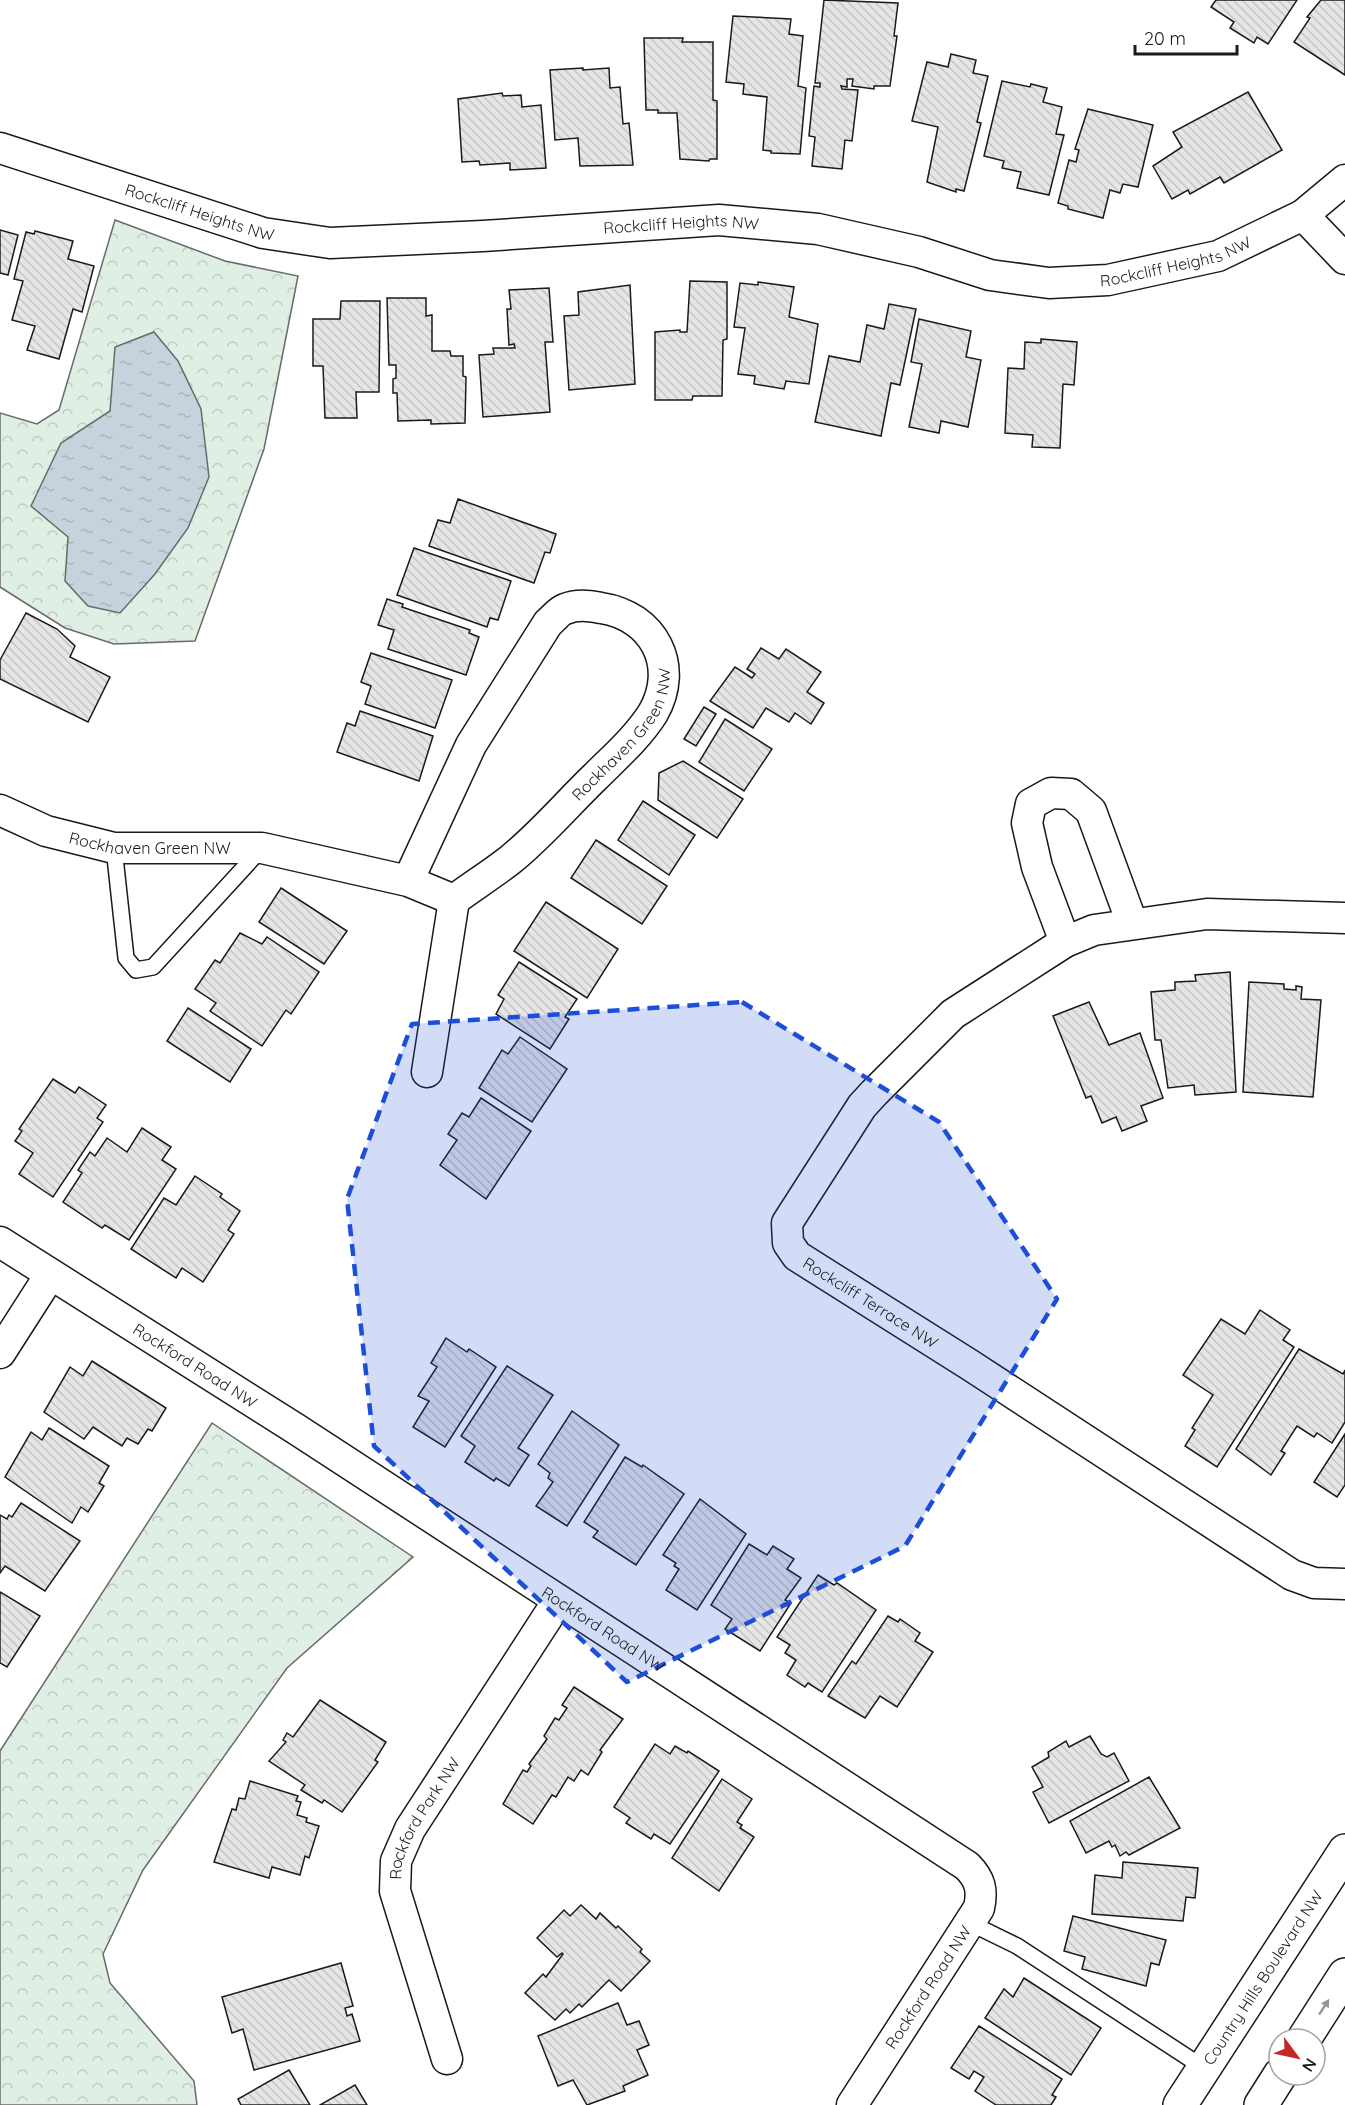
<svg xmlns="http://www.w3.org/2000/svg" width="1345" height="2105" viewBox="0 0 1345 2105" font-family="Quicksand,sans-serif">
<defs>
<pattern id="park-crowns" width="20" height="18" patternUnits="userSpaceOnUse" patternTransform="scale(1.5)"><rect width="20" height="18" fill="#e0efe3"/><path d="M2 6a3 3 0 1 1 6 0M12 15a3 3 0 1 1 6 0" fill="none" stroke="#c0ccc2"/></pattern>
<pattern id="water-ripples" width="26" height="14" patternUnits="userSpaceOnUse" patternTransform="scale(1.5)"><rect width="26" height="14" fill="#c6d2dc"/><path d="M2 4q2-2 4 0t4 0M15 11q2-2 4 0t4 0" fill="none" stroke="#aab4bc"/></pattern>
<pattern id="building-back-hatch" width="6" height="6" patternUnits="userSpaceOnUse" patternTransform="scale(1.5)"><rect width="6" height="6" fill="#e6e6e6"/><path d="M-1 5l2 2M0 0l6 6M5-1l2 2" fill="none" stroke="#c5c5c5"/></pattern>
</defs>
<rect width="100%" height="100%" fill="#fff"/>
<g fill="url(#park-crowns)" stroke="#6a6a6a" stroke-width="1.5">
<path d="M 115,220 L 225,261 L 298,276 L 264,449 L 195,641 L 114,644 L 65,628 L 0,587 L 0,413 L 37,424 L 59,410 Z"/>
<path d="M 212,1423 L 413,1557 L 287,1668 L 143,1870 L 103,1954 L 110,1983 L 194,2081 L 197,2105 L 0,2105 L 0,1751 Z"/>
</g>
<path fill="url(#water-ripples)" stroke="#6a6a6a" stroke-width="1.5" d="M 154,332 L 178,361 L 201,409 L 209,477 L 188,528 L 155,574 L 120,613 L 88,606 L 65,581 L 68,537 L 31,506 L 61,443 L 110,411 L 115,347 Z"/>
<g fill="url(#building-back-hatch)" stroke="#1a1a1a" stroke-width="1.5">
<path d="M 824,0 L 898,3 L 894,36 L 897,36 L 890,86 L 874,86 L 874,89 L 852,86 L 853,79 L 847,79 L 847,87 L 841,86 L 842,89 L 858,90 L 852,141 L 845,140 L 842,169 L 812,166 L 815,137 L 809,136 L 814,86 L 820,87 L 820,83 L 815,83 Z"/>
<path d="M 1216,0 L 1297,0 L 1268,44 L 1257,37 L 1254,43 L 1230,28 L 1234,22 L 1211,7 Z"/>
<path d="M 1321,0 L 1345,0 L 1345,75 L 1294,42 L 1310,18 L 1307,17 Z"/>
<path d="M 733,16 L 791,19 L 789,34 L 803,36 L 798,86 L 806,88 L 800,154 L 771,153 L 771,151 L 763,150 L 767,97 L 743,94 L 744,84 L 726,82 Z"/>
<path d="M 644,38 L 683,38 L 682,42 L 713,42 L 713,100 L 717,101 L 717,159 L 710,159 L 709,161 L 680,159 L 677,113 L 658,113 L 658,110 L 646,110 Z"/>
<path d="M 951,54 L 976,60 L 973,73 L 988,76 L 977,122 L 981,123 L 964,191 L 956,189 L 956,192 L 927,182 L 938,127 L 912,121 L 927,62 L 948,67 Z"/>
<path d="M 583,68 L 583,70 L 609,68 L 610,88 L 620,87 L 623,124 L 629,123 L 633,165 L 580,166 L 578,138 L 555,140 L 550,70 Z"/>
<path d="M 1002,81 L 1030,87 L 1031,84 L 1047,88 L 1043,102 L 1062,107 L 1056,134 L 1064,135 L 1049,195 L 1017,188 L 1021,172 L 1002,168 L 1004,161 L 984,156 Z"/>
<path d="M 1248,92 L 1282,150 L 1224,183 L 1220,177 L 1190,194 L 1188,190 L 1172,199 L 1153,166 L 1182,147 L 1173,132 Z"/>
<path d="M 502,93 L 503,96 L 521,95 L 522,107 L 541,105 L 546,168 L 510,170 L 510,163 L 480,165 L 479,161 L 462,162 L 458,99 Z"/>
<path d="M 1088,109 L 1153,125 L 1138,187 L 1123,184 L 1120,193 L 1110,190 L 1103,218 L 1068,209 L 1068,206 L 1058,203 L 1069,160 L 1076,162 L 1079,150 L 1075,149 Z"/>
<path d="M 0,230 L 18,235 L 8,275 L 0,273 Z"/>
<path d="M 35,231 L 73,241 L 68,259 L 94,266 L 82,312 L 73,309 L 59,359 L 27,350 L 35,326 L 12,320 L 23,281 L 14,279 L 26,232 L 34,234 Z"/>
<path d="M 690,281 L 727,282 L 727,339 L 723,340 L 722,396 L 693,396 L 692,400 L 655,400 L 655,332 L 680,330 L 680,332 L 687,332 Z"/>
<path d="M 758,282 L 794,287 L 789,317 L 818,324 L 809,384 L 786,381 L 784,389 L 754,384 L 755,376 L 738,374 L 745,328 L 734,327 L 740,283 L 758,285 Z"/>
<path d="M 630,285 L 635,384 L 569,390 L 564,316 L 579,315 L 578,292 Z"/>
<path d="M 549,288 L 553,342 L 545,342 L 550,412 L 483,417 L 479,355 L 494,354 L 493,348 L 515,348 L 514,344 L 509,345 L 507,309 L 511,309 L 509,290 Z"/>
<path d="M 387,298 L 426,298 L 426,316 L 432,315 L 432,351 L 450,351 L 451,356 L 463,356 L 463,376 L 466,377 L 465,423 L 431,424 L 431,420 L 398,421 L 397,393 L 393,393 L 393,379 L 396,378 L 396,365 L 389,365 Z"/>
<path d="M 341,301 L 380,301 L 379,392 L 356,392 L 357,418 L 325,418 L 323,366 L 313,366 L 313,319 L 340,319 Z"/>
<path d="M 889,304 L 916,309 L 900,385 L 891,383 L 881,436 L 815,422 L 829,356 L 860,362 L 867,325 L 884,329 Z"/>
<path d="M 919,319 L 971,331 L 966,357 L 981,360 L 968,427 L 941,421 L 939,433 L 909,427 L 922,364 L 911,362 Z"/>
<path d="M 1041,339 L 1077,342 L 1074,385 L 1063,384 L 1060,448 L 1032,447 L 1033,435 L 1005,433 L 1008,368 L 1024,369 L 1025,342 L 1041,343 Z"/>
<path d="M 458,499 L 556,534 L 550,553 L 545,552 L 534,583 L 429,546 L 438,520 L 450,523 Z"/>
<path d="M 414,548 L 511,581 L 498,620 L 490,618 L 487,627 L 397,595 Z"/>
<path d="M 387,599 L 403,604 L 402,607 L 470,630 L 469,633 L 479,637 L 466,675 L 388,649 L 394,630 L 378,625 Z"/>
<path d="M 26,613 L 57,629 L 75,646 L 70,657 L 110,677 L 88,722 L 0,679 L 0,660 Z"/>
<path d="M 761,648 L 779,659 L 786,649 L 821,672 L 807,692 L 824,703 L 811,724 L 795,713 L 789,722 L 766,708 L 753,728 L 710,701 L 735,667 L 752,678 L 755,674 L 747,669 Z"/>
<path d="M 371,653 L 452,680 L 435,728 L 365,704 L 371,686 L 361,682 Z"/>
<path d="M 704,707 L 716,714 L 696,746 L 684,739 Z"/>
<path d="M 360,711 L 433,736 L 419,781 L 337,752 L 347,723 L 355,726 Z"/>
<path d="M 725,719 L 772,749 L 744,791 L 699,762 Z"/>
<path d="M 683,761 L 743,799 L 717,838 L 658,800 L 659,773 Z"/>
<path d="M 643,801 L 695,835 L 669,875 L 618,840 Z"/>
<path d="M 596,840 L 667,886 L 642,924 L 571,878 Z"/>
<path d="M 281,888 L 347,931 L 324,964 L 259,922 Z"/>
<path d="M 546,902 L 618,949 L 587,998 L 514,951 Z"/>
<path d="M 240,933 L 262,944 L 267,937 L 319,972 L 291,1014 L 286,1010 L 262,1046 L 210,1011 L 216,1003 L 195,989 L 215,960 L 220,963 Z"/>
<path d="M 519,962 L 577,999 L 565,1017 L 569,1019 L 550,1049 L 496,1014 L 504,999 L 498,995 Z"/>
<path d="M 1230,972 L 1236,1092 L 1195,1095 L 1194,1085 L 1168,1088 L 1161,1040 L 1155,1040 L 1151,992 L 1175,990 L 1175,982 L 1196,981 L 1195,975 Z"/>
<path d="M 1249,982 L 1284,984 L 1284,989 L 1296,990 L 1296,986 L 1302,987 L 1301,999 L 1321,1000 L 1313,1097 L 1243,1092 Z"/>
<path d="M 1089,1002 L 1109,1045 L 1140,1033 L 1163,1098 L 1141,1106 L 1147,1121 L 1122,1131 L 1116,1117 L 1102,1123 L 1091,1096 L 1086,1098 L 1053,1016 Z"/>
<path d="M 188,1008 L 251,1049 L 230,1082 L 167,1041 Z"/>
<path d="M 520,1037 L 567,1069 L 532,1122 L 479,1088 L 502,1050 L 508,1054 Z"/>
<path d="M 53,1079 L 75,1093 L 79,1087 L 106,1105 L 97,1118 L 103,1122 L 53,1197 L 19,1174 L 33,1153 L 15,1141 L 22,1131 L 19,1129 Z"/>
<path d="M 481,1098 L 531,1131 L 486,1199 L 440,1165 L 457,1140 L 448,1134 L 462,1113 L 469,1117 Z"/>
<path d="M 142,1128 L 171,1147 L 162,1160 L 176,1169 L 129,1240 L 105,1225 L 102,1228 L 63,1202 L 82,1173 L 78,1170 L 90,1152 L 95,1156 L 107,1138 L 127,1152 Z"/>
<path d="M 195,1176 L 222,1194 L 220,1197 L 240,1211 L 228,1230 L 234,1234 L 203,1282 L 182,1268 L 176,1278 L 131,1249 L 164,1198 L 176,1205 Z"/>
<path d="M 1260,1310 L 1290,1330 L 1283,1340 L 1294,1347 L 1217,1467 L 1185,1446 L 1195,1430 L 1192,1428 L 1213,1395 L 1183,1375 L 1221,1319 L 1245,1334 Z"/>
<path d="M 446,1338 L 467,1352 L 469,1349 L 496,1367 L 445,1447 L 413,1427 L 429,1401 L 418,1396 L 437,1367 L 431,1363 Z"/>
<path d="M 1299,1349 L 1343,1374 L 1345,1370 L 1345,1422 L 1332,1443 L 1317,1433 L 1314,1437 L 1297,1426 L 1281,1451 L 1285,1453 L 1271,1475 L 1236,1449 Z"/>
<path d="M 92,1361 L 166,1408 L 152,1431 L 148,1429 L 138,1444 L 127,1438 L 122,1446 L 93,1427 L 84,1439 L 44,1412 L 70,1367 L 83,1376 Z"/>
<path d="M 507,1366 L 553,1395 L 518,1448 L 529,1455 L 509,1486 L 496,1478 L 494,1481 L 465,1462 L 475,1446 L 461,1436 Z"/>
<path d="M 572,1411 L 619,1445 L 567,1526 L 536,1506 L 553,1482 L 548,1478 L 550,1473 L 538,1464 Z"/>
<path d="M 49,1428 L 109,1466 L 99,1483 L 104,1486 L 88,1512 L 81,1507 L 72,1523 L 5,1477 L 31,1432 L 42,1440 Z"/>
<path d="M 1345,1434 L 1345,1485 L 1337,1497 L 1314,1482 Z"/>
<path d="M 625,1457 L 642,1467 L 643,1465 L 684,1494 L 636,1565 L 593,1537 L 598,1531 L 584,1522 Z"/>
<path d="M 700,1499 L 746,1534 L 697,1610 L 666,1590 L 679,1569 L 674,1566 L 676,1563 L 663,1555 Z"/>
<path d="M 21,1503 L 80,1541 L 45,1591 L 5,1566 L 0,1573 L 0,1515 L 7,1519 L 9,1515 L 12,1517 Z"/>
<path d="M 749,1544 L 767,1555 L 773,1546 L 794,1559 L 787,1569 L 801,1578 L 785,1600 L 791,1603 L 760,1651 L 725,1629 L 732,1619 L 711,1605 Z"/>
<path d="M 818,1575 L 834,1585 L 837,1583 L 876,1610 L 822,1692 L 808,1683 L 805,1687 L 787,1675 L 796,1660 L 785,1653 L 790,1645 L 777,1637 Z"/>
<path d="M 0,1592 L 40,1616 L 7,1667 L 0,1663 Z"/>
<path d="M 888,1616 L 898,1622 L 900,1619 L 920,1633 L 915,1641 L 933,1652 L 897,1707 L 880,1696 L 865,1718 L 828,1696 L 852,1661 L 856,1664 Z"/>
<path d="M 574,1687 L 623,1719 L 600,1750 L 602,1752 L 588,1775 L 581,1770 L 574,1781 L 568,1777 L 556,1797 L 552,1795 L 533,1824 L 503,1804 L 523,1770 L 527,1772 L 531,1766 L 529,1764 L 547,1739 L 544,1736 L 555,1718 L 559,1720 L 567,1708 L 562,1705 Z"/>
<path d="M 320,1700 L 386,1742 L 375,1760 L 378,1762 L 342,1812 L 324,1800 L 322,1803 L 301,1790 L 305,1785 L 269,1761 L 286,1742 L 283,1740 L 287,1733 L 293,1737 Z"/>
<path d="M 1090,1736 L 1101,1754 L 1107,1757 L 1114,1753 L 1129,1781 L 1049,1823 L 1033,1792 L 1043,1787 L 1032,1767 L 1049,1757 L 1048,1752 L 1066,1741 L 1069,1747 Z"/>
<path d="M 655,1744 L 670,1754 L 675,1746 L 687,1753 L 688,1751 L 719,1771 L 670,1844 L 654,1834 L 651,1839 L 626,1823 L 630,1818 L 614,1807 Z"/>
<path d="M 1149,1777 L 1180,1828 L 1129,1855 L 1126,1852 L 1120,1856 L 1115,1845 L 1112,1847 L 1109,1841 L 1086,1853 L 1070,1821 Z"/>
<path d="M 722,1779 L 752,1799 L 737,1822 L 742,1825 L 740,1828 L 754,1837 L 719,1891 L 672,1858 Z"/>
<path d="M 250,1781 L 298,1796 L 296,1801 L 301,1802 L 297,1815 L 307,1818 L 306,1822 L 319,1826 L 309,1858 L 305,1856 L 300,1875 L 272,1867 L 269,1878 L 214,1862 L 232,1809 L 236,1810 L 239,1798 L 245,1799 Z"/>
<path d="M 1123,1862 L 1198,1868 L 1195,1898 L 1186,1897 L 1183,1921 L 1092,1914 L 1095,1875 L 1122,1878 Z"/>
<path d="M 581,1905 L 596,1919 L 600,1913 L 616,1928 L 618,1926 L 642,1949 L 640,1952 L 650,1961 L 621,1991 L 609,1980 L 582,2007 L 579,2004 L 570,2013 L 566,2009 L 555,2020 L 525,1993 L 543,1974 L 546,1977 L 563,1954 L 562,1953 L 557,1957 L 537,1938 L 564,1910 L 570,1916 Z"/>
<path d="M 1073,1916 L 1166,1940 L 1159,1965 L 1151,1963 L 1146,1986 L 1082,1969 L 1085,1957 L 1064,1951 Z"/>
<path d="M 341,1963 L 353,2006 L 345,2008 L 347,2016 L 352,2014 L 360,2041 L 254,2070 L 243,2029 L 232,2033 L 222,1997 Z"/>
<path d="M 1024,1978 L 1101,2028 L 1071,2075 L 985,2018 L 1004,1989 L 1013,1997 Z"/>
<path d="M 618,2003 L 627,2025 L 639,2021 L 649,2045 L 637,2050 L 648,2075 L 623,2086 L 625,2091 L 587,2105 L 573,2080 L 558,2086 L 538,2036 Z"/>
<path d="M 979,2026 L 1062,2079 L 1052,2095 L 1056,2097 L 1051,2105 L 996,2105 L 975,2091 L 984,2077 L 974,2071 L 969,2079 L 951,2068 Z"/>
<path d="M 289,2070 L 310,2105 L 241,2105 L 238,2099 Z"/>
<path d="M 355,2085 L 367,2105 L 320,2105 Z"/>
</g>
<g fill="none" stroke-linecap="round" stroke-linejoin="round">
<defs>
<g id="lane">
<path d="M 114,848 L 126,958 L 136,970 L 153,967 L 262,848"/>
<path d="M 970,1923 L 1017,1946 L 1204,2068"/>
</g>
<g id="street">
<path id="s1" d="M 0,148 L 263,233 L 330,243 L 483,236 L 719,220 L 818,229 L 919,252 L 990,275 L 1049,283 L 1108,280 L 1218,256 L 1303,215 L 1345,180"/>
<path d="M 1303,215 L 1345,259"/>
<path id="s2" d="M 0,810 L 46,831 L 114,848 L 262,848 L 408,881 L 454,900 C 473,886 492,874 510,860 C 540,836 567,804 595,777 C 614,758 638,737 653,713 C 680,666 654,616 601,608 C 589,606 578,604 565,609 C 559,611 553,619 548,623 L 471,745 L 408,881"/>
<path id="s3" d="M 1345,918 L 1207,914 L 1094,930 L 1065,942 L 953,1014 L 874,1093 L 862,1106 L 787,1223 L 788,1243 L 797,1256 L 970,1365 L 1292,1575 L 1314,1583 L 1345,1584"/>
<path d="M 1065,942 L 1037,867 L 1027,823 L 1031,804 L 1051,793 L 1071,794 L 1091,811 L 1132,923"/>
<path d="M 427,1072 L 454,900"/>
<path id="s4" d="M 0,1242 L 296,1429 L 967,1866 C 980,1879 983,1890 979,1908 L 852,2105"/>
<path d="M 0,1353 L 50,1275"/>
<path id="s5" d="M 447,2059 L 395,1891 L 396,1861 L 410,1829 L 558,1601"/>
</g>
<g id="secondary">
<path d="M 1304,2039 L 1345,1975"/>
<path id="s6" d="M 1180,2105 L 1345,1851"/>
<path d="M 1261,2105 L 1280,2075"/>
</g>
</defs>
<use href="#lane" stroke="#1a1a1a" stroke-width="18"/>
<use href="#street" stroke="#1a1a1a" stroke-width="33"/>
<use href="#secondary" stroke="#1a1a1a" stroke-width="36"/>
<use href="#lane" stroke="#fff" stroke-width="15"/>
<use href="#street" stroke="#fff" stroke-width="30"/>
<use href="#secondary" stroke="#fff" stroke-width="33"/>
</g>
<defs><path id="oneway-solid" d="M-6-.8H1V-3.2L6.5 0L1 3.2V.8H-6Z" transform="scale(1.5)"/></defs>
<use fill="#989898" href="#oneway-solid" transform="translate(1324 2007) rotate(-57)"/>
<path fill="#1d4ed8" fill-opacity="0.2" stroke="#1d4ed8" stroke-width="4.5" stroke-dasharray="12 8" stroke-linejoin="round" d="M 742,1002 L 939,1122 L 1057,1299 L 905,1546 L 627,1682 L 374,1446 L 347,1199 L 412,1024 Z"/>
<g text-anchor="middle" stroke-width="4.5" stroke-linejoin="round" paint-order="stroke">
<g font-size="16" fill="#1a1a1a" stroke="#fff">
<text dy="6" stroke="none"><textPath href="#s1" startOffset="210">Rockcliff Heights NW</textPath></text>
<text dy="6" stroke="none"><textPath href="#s1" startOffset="696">Rockcliff Heights NW</textPath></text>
<text dy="6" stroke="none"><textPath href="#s1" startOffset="1200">Rockcliff Heights NW</textPath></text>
<text dy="6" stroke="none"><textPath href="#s2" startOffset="708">Rockhaven Green NW</textPath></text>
<text dy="6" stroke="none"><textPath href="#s2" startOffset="156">Rockhaven Green NW</textPath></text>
<text dy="6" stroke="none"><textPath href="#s3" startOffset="808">Rockcliff Terrace NW</textPath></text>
<text dy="6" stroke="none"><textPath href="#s4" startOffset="231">Rockford Road NW</textPath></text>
<text dy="6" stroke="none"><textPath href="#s4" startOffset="717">Rockford Road NW</textPath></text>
<text dy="6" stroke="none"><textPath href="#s5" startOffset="256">Rockford Park NW</textPath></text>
<text dy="6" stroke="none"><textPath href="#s6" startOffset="152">Country Hills Boulevard NW</textPath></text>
<text transform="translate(928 1987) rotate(-57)" y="6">Rockford Road NW</text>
</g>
</g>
<g transform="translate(1297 2057) rotate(123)"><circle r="28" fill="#ffffff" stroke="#a3a3a3" stroke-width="1.5"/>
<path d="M0-4.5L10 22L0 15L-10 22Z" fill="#c62828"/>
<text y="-9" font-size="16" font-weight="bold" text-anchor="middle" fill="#1a1a1a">N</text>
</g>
<path d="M1135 45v9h102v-9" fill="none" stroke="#1a1a1a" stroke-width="3"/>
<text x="1144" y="45" font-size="18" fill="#1a1a1a" stroke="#ffffff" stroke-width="4.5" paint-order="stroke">20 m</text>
</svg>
